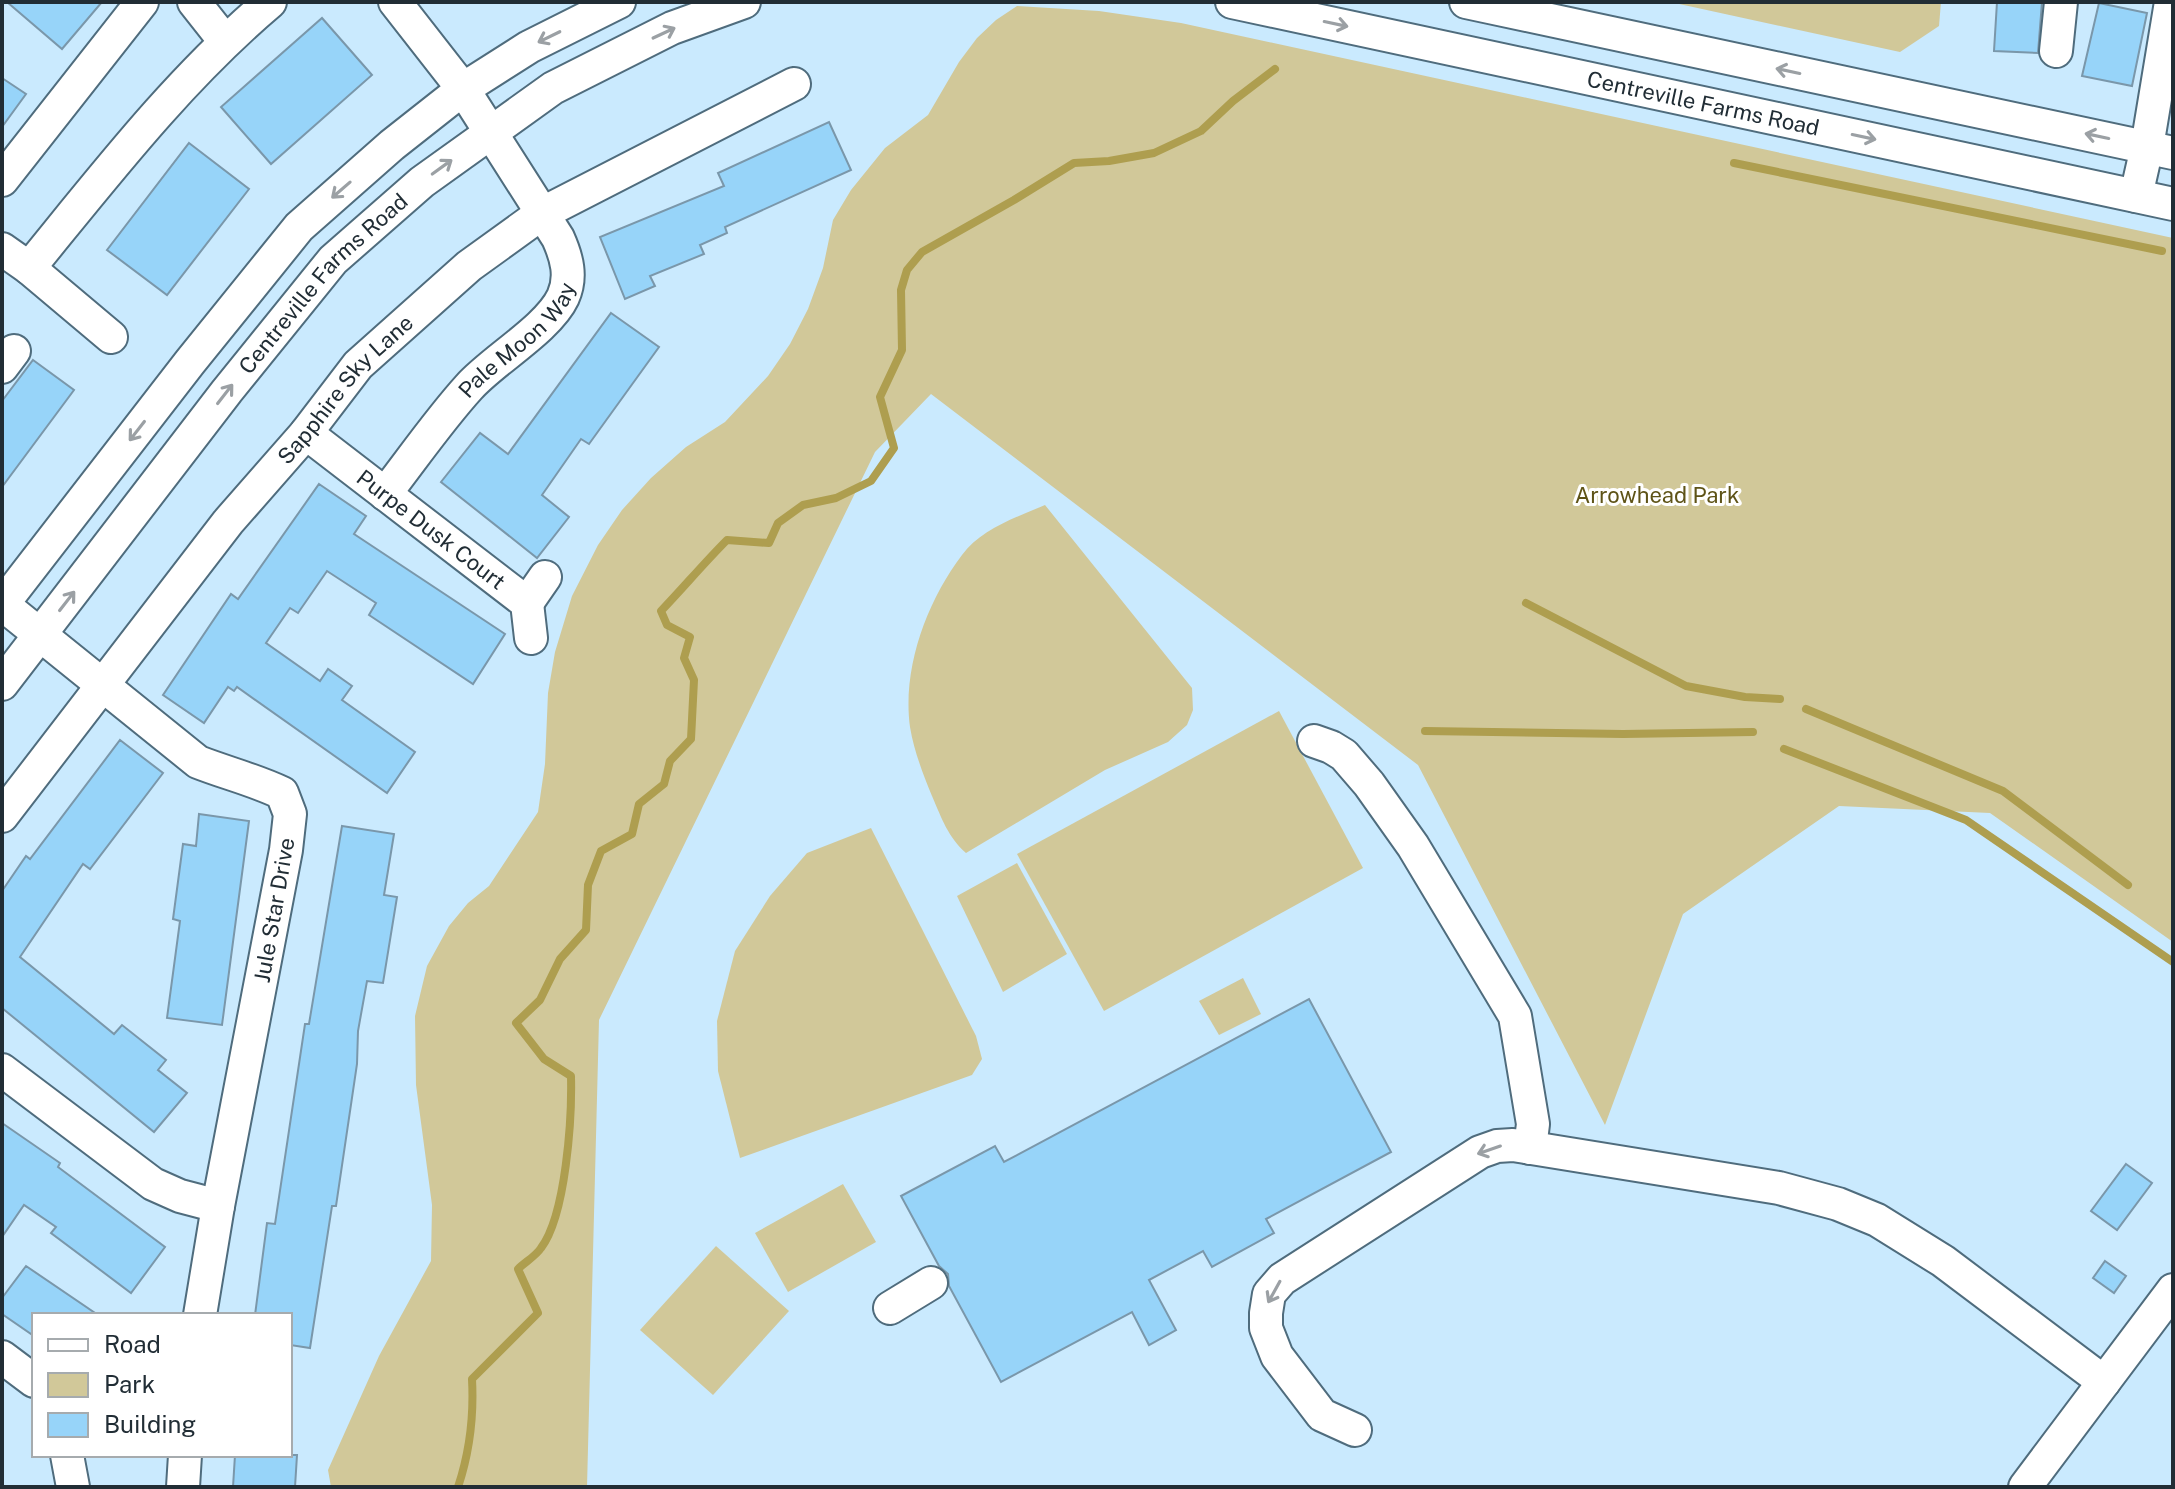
<svg xmlns="http://www.w3.org/2000/svg" width="2175" height="1489" viewBox="0 0 2175 1489" font-family="'Public Sans',sans-serif">
<rect width="100%" height="100%" fill="#caeafe"/>
<g fill="#d1c899">
<path d="M 1670,2 L 1941,2 L 1939,26 L 1900,52 Z"/>
<path d="M 1017,6 L 1099,11 L 1181,23 L 2173,238 L 2173,942 L 1990,813 L 1839,806 L 1683,914 L 1605,1125 L 1418,765 L 931,394 L 875,452 L 599,1020 L 587,1487 L 331,1487 L 328,1470 L 379,1356 L 431,1261 L 432,1205 L 416,1085 L 415,1016 L 427,966 L 449,926 L 468,903 L 489,886 L 538,812 L 545,764 L 548,693 L 555,652 L 572,596 L 598,545 L 622,510 L 651,478 L 686,447 L 725,422 L 768,376 L 790,344 L 808,309 L 823,268 L 833,220 L 851,190 L 885,148 L 928,115 L 959,62 L 977,38 L 996,20 Z"/>
<path d="M 1045,505 L 1192,688 L 1193,710 L 1187,725 L 1168,742 L 1105,770 L 966,853 C 948,837 942,819 932,796 C 923,774 914,751 910,727 C 902,668 927,601 962,555 C 981,529 1017,517 1045,505 Z"/>
<path d="M 1279,711 L 1363,868 L 1104,1011 L 1017,854 Z"/>
<path d="M 871,828 L 976,1036 L 982,1059 L 972,1075 L 740,1158 L 718,1071 L 717,1021 L 735,951 L 770,896 L 807,853 Z"/>
<path d="M 1017,863 L 1067,954 L 1003,992 L 957,896 Z"/>
<path d="M 1243,978 L 1261,1014 L 1219,1035 L 1199,1001 Z"/>
<path d="M 843,1184 L 876,1242 L 788,1292 L 755,1233 Z"/>
<path d="M 716,1246 L 789,1311 L 713,1395 L 640,1330 Z"/>
</g>
<g fill="none" stroke-linecap="round" stroke-linejoin="round">
<g stroke="#ae9e4f" stroke-width="8">
<path d="M 1734,163 L 2162,251"/>
<path d="M 1526,603 L 1686,686 L 1745,697 L 1780,699"/>
<path d="M 1806,709 L 2003,791 L 2128,885"/>
<path d="M 1425,731 L 1623,734 L 1753,732"/>
<path d="M 1784,749 L 1966,820 L 2173,962"/>
<path d="M 458,1487 C 470,1451 474,1416 472,1379 L 538,1313 L 518,1269 C 525,1262 536,1256 541,1248 C 566,1215 572,1118 571,1076 L 544,1059 L 516,1023 L 540,1000 L 560,959 L 586,930 L 588,885 L 601,851 L 632,834 L 639,804 L 664,784 L 670,761 L 691,739 L 694,680 L 684,658 L 690,637 L 667,625 L 661,611 C 684,587 704,563 727,540 L 769,543 L 778,523 L 803,505 L 836,498 L 871,481 L 894,448 L 880,397 L 902,350 L 901,290 L 907,270 L 922,252 L 1014,200 L 1074,163 L 1109,161 L 1154,153 L 1201,131 L 1233,101 L 1275,69"/>
</g>
</g>
<g fill="#97d4f9" stroke="#7a97aa" stroke-width="2">
<path d="M 7,2 L 102,2 L 62,49 Z"/>
<path d="M 1997,2 L 2042,2 L 2038,53 L 1994,51 Z"/>
<path d="M 2099,3 L 2147,13 L 2132,86 L 2082,76 Z"/>
<path d="M 322,18 L 372,75 L 271,164 L 221,107 Z"/>
<path d="M 2,78 L 26,94 L 2,127 Z"/>
<path d="M 829,122 L 851,170 L 725,227 L 727,233 L 700,245 L 704,254 L 650,276 L 655,286 L 625,299 L 600,237 L 724,186 L 718,173 Z"/>
<path d="M 189,143 L 249,189 L 167,295 L 107,250 Z"/>
<path d="M 611,313 L 659,347 L 589,444 L 581,439 L 542,495 L 569,517 L 537,558 L 441,482 L 480,433 L 508,454 Z"/>
<path d="M 33,360 L 74,390 L 2,487 L 2,401 Z"/>
<path d="M 319,484 L 366,516 L 354,534 L 505,634 L 473,684 L 369,615 L 376,603 L 327,571 L 298,613 L 290,608 L 266,643 L 320,681 L 328,669 L 352,686 L 342,700 L 415,752 L 387,793 L 237,687 L 234,691 L 228,687 L 204,723 L 163,695 L 231,594 L 238,599 Z"/>
<path d="M 120,740 L 163,773 L 90,869 L 83,864 L 20,957 L 114,1034 L 122,1025 L 166,1060 L 158,1070 L 187,1093 L 154,1132 L 2,1008 L 2,891 L 26,856 L 30,859 Z"/>
<path d="M 199,814 L 249,821 L 222,1025 L 167,1018 L 180,921 L 173,919 L 183,844 L 196,846 Z"/>
<path d="M 342,826 L 394,834 L 384,895 L 397,897 L 383,983 L 367,981 L 358,1031 L 357,1064 L 336,1206 L 332,1206 L 310,1348 L 290,1345 L 290,1315 L 255,1315 L 267,1223 L 275,1224 L 305,1024 L 309,1024 Z"/>
<path d="M 1309,999 L 1391,1152 L 1266,1219 L 1274,1233 L 1212,1267 L 1203,1251 L 1149,1280 L 1176,1330 L 1149,1345 L 1132,1312 L 1001,1382 L 949,1286 L 948,1274 L 939,1266 L 901,1196 L 995,1146 L 1004,1162 Z"/>
<path d="M 2,1123 L 60,1163 L 58,1167 L 165,1247 L 131,1293 L 51,1233 L 56,1227 L 24,1205 L 2,1237 Z"/>
<path d="M 2126,1164 L 2152,1183 L 2117,1230 L 2091,1211 Z"/>
<path d="M 2105,1261 L 2126,1276 L 2114,1293 L 2093,1278 Z"/>
<path d="M 26,1266 L 98,1315 L 34,1315 L 34,1336 L 2,1314 L 2,1298 Z"/>
<path d="M 235,1455 L 297,1455 L 295,1487 L 233,1487 Z"/>
</g>
<g fill="none" stroke-linecap="round" stroke-linejoin="round">
<defs>
<g id="minor">
<path d="M 194,2 L 224,40"/>
<path id="s1" d="M 1232,2 L 2173,204"/>
<path d="M 1466,2 L 2173,153"/>
<path d="M 2056,51 L 2061,2"/>
<path d="M 2,180 L 142,2"/>
<path d="M 2136,196 L 2147,147 L 2171,2"/>
<path d="M 2,249 L 29,268 L 111,337"/>
<path d="M 29,268 C 105,175 178,80 270,2"/>
<path d="M 2,367 L 14,351"/>
<path id="s2" d="M 306,433 L 527,603 L 531,638"/>
<path id="s3" d="M 385,494 C 413,458 439,420 469,387 C 493,360 548,329 563,297 C 572,277 567,258 558,238 L 463,89 L 395,2"/>
<path d="M 527,603 L 545,577"/>
<path d="M 2,604 L 198,762 C 226,773 255,780 282,793 L 290,814 L 286,850 L 218,1206 L 200,1315"/>
<path d="M 2,605 L 190,362 L 299,227 L 392,145 L 463,89 L 529,47 L 619,2"/>
<path id="s4" d="M 2,684 L 227,391 L 333,260 L 422,182 L 553,88 L 672,28 L 744,2"/>
<path d="M 1314,741 L 1331,747 L 1344,755 L 1369,784 L 1413,846 L 1515,1016 L 1533,1124 L 1530,1148"/>
<path id="s5" d="M 2,816 L 228,522 L 306,433 L 358,365 L 469,266 L 541,214 L 794,84"/>
<path d="M 2,1070 L 153,1184 L 180,1196 L 218,1206"/>
<path d="M 890,1308 L 931,1283"/>
<path d="M 2,1357 L 34,1381"/>
<path d="M 1355,1430 L 1322,1415 L 1277,1356 L 1266,1328 L 1266,1313 L 1269,1294 L 1282,1279 L 1480,1152 L 1497,1146 L 1513,1145 L 1779,1188 L 1838,1204 L 1877,1220 L 1943,1261 L 2104,1382"/>
<path d="M 67,1455 L 73,1487"/>
<path d="M 183,1487 L 185,1455"/>
<path d="M 2025,1487 L 2173,1290"/>
</g>
</defs>
<use href="#minor" stroke="#4f6c7d" stroke-width="36"/>
<use href="#minor" stroke="#fff" stroke-width="32"/>
</g>
<defs><path id="oneway-shaft" d="M-6 0H5M1.5-3L5.5 0L1.5 3" fill="none" stroke-width="1.6" stroke-linecap="round" stroke-linejoin="round" transform="scale(2)"/></defs>
<g stroke="#9ba0a4">
<use href="#oneway-shaft" transform="translate(1336 24) rotate(12)"/>
<use href="#oneway-shaft" transform="translate(664 33) rotate(-25)"/>
<use href="#oneway-shaft" transform="translate(549 37) rotate(154)"/>
<use href="#oneway-shaft" transform="translate(1788 71) rotate(-168)"/>
<use href="#oneway-shaft" transform="translate(2097 136) rotate(-168)"/>
<use href="#oneway-shaft" transform="translate(1864 137) rotate(12)"/>
<use href="#oneway-shaft" transform="translate(442 167) rotate(-36)"/>
<use href="#oneway-shaft" transform="translate(341 190) rotate(139)"/>
<use href="#oneway-shaft" transform="translate(225 394) rotate(-52)"/>
<use href="#oneway-shaft" transform="translate(137 431) rotate(128)"/>
<use href="#oneway-shaft" transform="translate(67 601) rotate(-52)"/>
<use href="#oneway-shaft" transform="translate(1489 1150) rotate(161)"/>
<use href="#oneway-shaft" transform="translate(1274 1292) rotate(119)"/>
</g>
<g text-anchor="middle" stroke-width="6" stroke-linejoin="round" paint-order="stroke">
<g font-size="22" fill="#212d35" stroke="#fff">
<text dy="8" stroke="none"><textPath href="#s1" startOffset="482">Centreville Farms Road</textPath></text>
<text dy="8" stroke="none"><textPath href="#s4" startOffset="514">Centreville Farms Road</textPath></text>
<text dy="8" stroke="none"><textPath href="#s3" startOffset="204">Pale Moon Way</textPath></text>
<text dy="8" stroke="none"><textPath href="#s5" startOffset="548">Sapphire Sky Lane</textPath></text>
<text dy="8" stroke="none"><textPath href="#s2" startOffset="158">Purpe Dusk Court</textPath></text>
<text transform="translate(274 910) rotate(-80)" y="8">Jule Star Drive</text>
</g>
<g font-size="22" fill="#5e5317" stroke="#fff">
<text x="1657" y="503">Arrowhead Park</text>
</g>
</g>
<rect width="2175" height="1489" fill="none" stroke="#212d35" stroke-width="8"/>
<rect x="32" y="1313" width="260" height="144" fill="#ffffff" stroke="#a6abae" stroke-width="2"/>
<rect x="48" y="1339" width="40" height="12" fill="#ffffff" stroke="#a6abae" stroke-width="2"/>
<text x="104" y="1353" font-size="24" fill="#212d35">Road</text>
<rect x="48" y="1373" width="40" height="24" fill="#d1c899" stroke="#a6abae" stroke-width="2"/>
<text x="104" y="1393" font-size="24" fill="#212d35">Park</text>
<rect x="48" y="1413" width="40" height="24" fill="#97d4f9" stroke="#a6abae" stroke-width="2"/>
<text x="104" y="1433" font-size="24" fill="#212d35">Building</text>
</svg>
